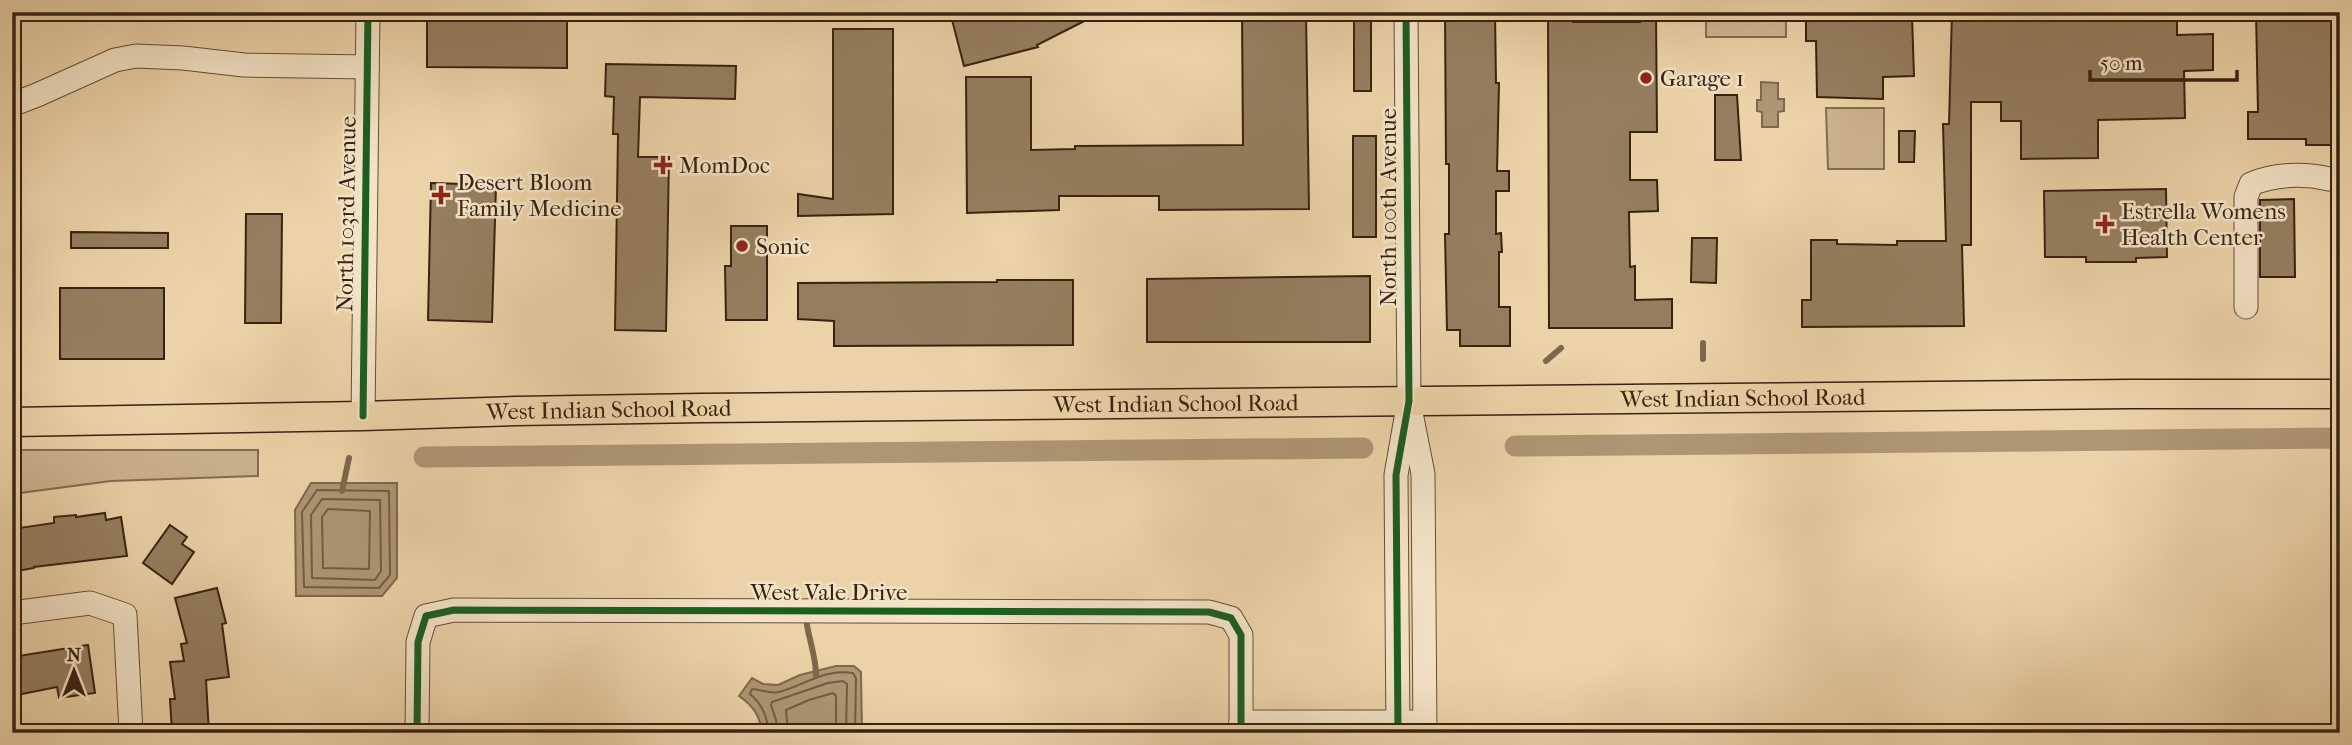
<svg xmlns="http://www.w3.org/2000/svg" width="2352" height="745" viewBox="0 0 2352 745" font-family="'IM FELL French Canon',serif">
<rect width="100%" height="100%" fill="#ecd2a8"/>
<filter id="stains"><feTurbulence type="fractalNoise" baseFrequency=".00286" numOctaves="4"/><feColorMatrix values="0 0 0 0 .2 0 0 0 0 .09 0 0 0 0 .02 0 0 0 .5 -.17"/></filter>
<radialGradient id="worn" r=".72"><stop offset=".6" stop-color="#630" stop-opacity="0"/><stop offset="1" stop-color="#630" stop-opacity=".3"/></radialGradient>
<g fill="#cdb48e" stroke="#826c4f" stroke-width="2">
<rect x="1706" y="12" width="80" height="25"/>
<path d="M 1826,108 L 1884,108 L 1884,169 L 1828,169 Z"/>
<path d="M 12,450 L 258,450 L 258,476 L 111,481 L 12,494 Z"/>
</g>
<g fill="#ae9674" stroke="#7e684c" stroke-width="2">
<path d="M 1761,82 L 1778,83 L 1778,99 L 1784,99 L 1784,111 L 1778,112 L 1778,127 L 1762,127 L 1762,112 L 1757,111 L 1757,100 L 1761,100 Z"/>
<path d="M 311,483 L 397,483 L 397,578 L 382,596 L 296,596 L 295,510 Z"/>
<path d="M 836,666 L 854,666 L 861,672 L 862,733 L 762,733 C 760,715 753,706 739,696 L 752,678 L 763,684 L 778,685 L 800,675 Z"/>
</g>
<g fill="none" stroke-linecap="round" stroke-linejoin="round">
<g stroke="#725c42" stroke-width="2">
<path d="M 317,490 L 389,491 L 390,575 L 379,588 L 304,587 L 302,512 Z"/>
<path d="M 322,499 L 380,500 L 381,571 L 375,580 L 312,578 L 311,515 Z"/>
<path d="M 328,509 L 370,511 L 369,569 L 323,568 L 322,517 Z"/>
<path d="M 768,733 C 768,717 762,704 750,694 L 752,689 C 760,689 769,694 779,692 C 804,686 824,668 853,673 L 856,678 L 855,733"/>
<path d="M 777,733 L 776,720 L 771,705 L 772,702 L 828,683 L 843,681 L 847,684 L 846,733"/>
<path d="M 788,733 L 786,710 L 809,700 L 833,693 L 836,696 L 836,733"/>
</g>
<g stroke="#7e684c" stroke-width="6">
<path d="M 1703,343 L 1703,359"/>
<path d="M 1546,361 L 1561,348"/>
<path d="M 342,491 L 349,458"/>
<path d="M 806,616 C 807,636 816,654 816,675"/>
</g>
<g stroke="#ae9674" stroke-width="21">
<path d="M 1515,446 L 2340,438"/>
<path d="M 424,457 L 1363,448"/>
</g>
</g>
<g fill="#957e5f" stroke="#372310" stroke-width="2">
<path d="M 427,12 L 567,12 L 567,68 L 427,67 Z"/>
<path d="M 950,12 L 1102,12 L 1037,45 L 1038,47 L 964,66 Z"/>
<path d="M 1242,12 L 1306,12 L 1309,209 L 1159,210 L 1159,196 L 1059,196 L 1059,210 L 967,213 L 966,77 L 1031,77 L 1031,150 L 1075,149 L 1075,146 L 1243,145 Z"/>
<rect x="1354" y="12" width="17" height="79"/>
<path d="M 1445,12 L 1495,12 L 1496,83 L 1499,83 L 1497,171 L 1509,171 L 1509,191 L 1496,191 L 1496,234 L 1501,233 L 1502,252 L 1499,252 L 1499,307 L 1510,307 L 1510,346 L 1460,346 L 1460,330 L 1447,330 L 1445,234 L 1449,234 L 1449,164 L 1446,164 Z"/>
<path d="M 1548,12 L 1573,12 L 1573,22 L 1640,22 L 1640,12 L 1656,12 L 1657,132 L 1630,132 L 1630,180 L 1657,180 L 1658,211 L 1629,212 L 1630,267 L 1635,266 L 1635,300 L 1672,299 L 1672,328 L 1549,328 Z"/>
<path d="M 1952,12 L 2177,12 L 2177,35 L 2213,34 L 2213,70 L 2184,71 L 2185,118 L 2098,120 L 2098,158 L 2021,159 L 2021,121 L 2001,121 L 2001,102 L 1971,102 L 1971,245 L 1962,245 L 1964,326 L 1802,327 L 1802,300 L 1811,300 L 1811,240 L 1837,240 L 1837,244 L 1897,245 L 1897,241 L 1946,241 L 1943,124 L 1949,124 Z"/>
<path d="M 2256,12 L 2298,12 L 2298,21 L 2335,20 L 2334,145 L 2306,145 L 2306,139 L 2248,139 L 2248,112 L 2258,112 Z"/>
<path d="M 1806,15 L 1912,16 L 1914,76 L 1883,77 L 1883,99 L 1817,97 L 1816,41 L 1806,41 Z"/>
<path d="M 833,29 L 893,29 L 893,214 L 798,216 L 798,194 L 833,199 Z"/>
<path d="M 606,64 L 736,66 L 735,99 L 640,97 L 638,157 L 669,157 L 666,331 L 615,330 L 618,134 L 613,134 L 614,97 L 605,96 Z"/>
<path d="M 1715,95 L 1737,95 L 1741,160 L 1715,160 Z"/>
<path d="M 1899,131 L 1915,131 L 1914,162 L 1899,162 Z"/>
<rect x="1353" y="136" width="23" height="101"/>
<path d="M 431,183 L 496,185 L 492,322 L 428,320 Z"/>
<path d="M 2166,189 L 2167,257 L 2136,258 L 2136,262 L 2086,262 L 2086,257 L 2045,257 L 2044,191 Z"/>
<path d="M 2294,199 L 2295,277 L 2260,277 L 2260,200 Z"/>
<path d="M 246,214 L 282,214 L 281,323 L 245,323 Z"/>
<path d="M 731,226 L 767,226 L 767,320 L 726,320 L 725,266 L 731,266 Z"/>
<path d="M 71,232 L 168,233 L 168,248 L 71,248 Z"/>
<path d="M 1692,238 L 1717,238 L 1716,283 L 1691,282 Z"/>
<path d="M 1370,276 L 1370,342 L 1147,342 L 1147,279 Z"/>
<path d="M 997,280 L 1073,280 L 1073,345 L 834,346 L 834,321 L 798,319 L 798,283 L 997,282 Z"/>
<rect x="60" y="288" width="104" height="71"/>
<path d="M 105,513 L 106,520 L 121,517 L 127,556 L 34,567 L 34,568 L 12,572 L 12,529 L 54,523 L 54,517 L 76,515 L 76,517 Z"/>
<path d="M 170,525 L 187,537 L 182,544 L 194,552 L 172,584 L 143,563 Z"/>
<path d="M 217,588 L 226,623 L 222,624 L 229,677 L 206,680 L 209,733 L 172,733 L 170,699 L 175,699 L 170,662 L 184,661 L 181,644 L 187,643 L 175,598 Z"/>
<path d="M 88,645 L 95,693 L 59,698 L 57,687 L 12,696 L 12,657 Z"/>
</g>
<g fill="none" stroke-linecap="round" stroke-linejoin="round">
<defs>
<g id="minor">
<path d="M 12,102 L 19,102 L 37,95 L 115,60 L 136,56 L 183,58 L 244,65 L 367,67"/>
<path d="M 2246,307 L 2246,197 L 2251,184 C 2275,174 2304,173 2329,179"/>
<path d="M 363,416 L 368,12"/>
<path d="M 1412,418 L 1423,474 L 1425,733"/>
<path d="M 12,613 L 90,603 L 125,615 L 131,733"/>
<path d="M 1241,722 L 1413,722"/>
<path d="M 417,733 L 418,642 L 426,616 L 454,610 L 1209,612 L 1231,618 L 1241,635 L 1241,733"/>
<path d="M 1398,733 L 1396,475 L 1409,401 L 1406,12"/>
</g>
<g id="major">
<path id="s1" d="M 12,422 L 363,416 L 516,411 L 702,408 L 2130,394 L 2340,394"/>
</g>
</defs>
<use href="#minor" stroke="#644f36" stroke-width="25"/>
<use href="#major" stroke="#372310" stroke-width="31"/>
<use href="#minor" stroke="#f3e2c6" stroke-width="23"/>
<use href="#major" stroke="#ecd2a8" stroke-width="28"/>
<defs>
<g id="cycleway">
<path d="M 363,416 L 368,12"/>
<path d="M 417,733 L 418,642 L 426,616 L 454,610 L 1209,612 L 1231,618 L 1241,635 L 1241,733"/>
<path d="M 1398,733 L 1396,475 L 1409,401 L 1406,12"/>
</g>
</defs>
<use href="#cycleway" stroke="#f3e2c6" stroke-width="11"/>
<use href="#cycleway" stroke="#1b5e20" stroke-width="7"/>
</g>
<g fill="#8f2418" stroke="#f3e2c6" stroke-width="2.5">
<circle cx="1646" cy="78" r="7"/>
<path d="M659.5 154.5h7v7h7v7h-7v7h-7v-7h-7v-7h7z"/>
<path d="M437.5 184.5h7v7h7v7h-7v7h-7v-7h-7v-7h7z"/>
<path d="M2101.5 213.5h7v7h7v7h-7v7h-7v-7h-7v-7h7z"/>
<circle cx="742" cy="246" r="7"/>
</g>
<g text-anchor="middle" stroke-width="5" stroke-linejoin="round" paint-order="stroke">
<g font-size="23" fill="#372310" stroke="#f3e2c6" text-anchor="start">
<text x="1660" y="86">Garage 1</text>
<text x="679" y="173">MomDoc</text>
<text x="457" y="190">Desert Bloom<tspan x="457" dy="26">Family Medicine</tspan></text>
<text x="2121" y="219">Estrella Womens<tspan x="2121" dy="26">Health Center</tspan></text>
<text x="756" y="254">Sonic</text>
</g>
<g font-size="23" fill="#372310" stroke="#f3e2c6">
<text transform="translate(1388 207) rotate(-90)" y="8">North 100th Avenue</text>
<text transform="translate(346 214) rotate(-89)" y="8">North 103rd Avenue</text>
<text dy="8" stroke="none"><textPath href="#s1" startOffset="1731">West Indian School Road</textPath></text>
<text dy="8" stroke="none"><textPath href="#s1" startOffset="1164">West Indian School Road</textPath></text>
<text dy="8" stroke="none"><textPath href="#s1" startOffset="597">West Indian School Road</textPath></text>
<text x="829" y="600">West Vale Drive</text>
</g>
</g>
<rect width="2352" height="745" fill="none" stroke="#ecd2a8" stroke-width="42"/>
<rect x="14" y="14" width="2324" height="717" fill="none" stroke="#372310" stroke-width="3.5"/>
<rect x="21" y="21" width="2310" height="703" fill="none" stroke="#372310" stroke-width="2"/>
<g transform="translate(74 671)" stroke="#f3e2c6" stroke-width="5" paint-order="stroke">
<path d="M0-5L12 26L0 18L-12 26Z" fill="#372310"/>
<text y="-10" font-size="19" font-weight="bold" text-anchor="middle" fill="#372310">N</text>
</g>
<path d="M2090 70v10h147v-10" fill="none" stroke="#372310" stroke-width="3.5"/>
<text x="2100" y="70" font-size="21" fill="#372310" stroke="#f3e2c6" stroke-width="5" paint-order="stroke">50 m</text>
<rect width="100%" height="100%" filter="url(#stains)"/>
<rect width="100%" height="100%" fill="url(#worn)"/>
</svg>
